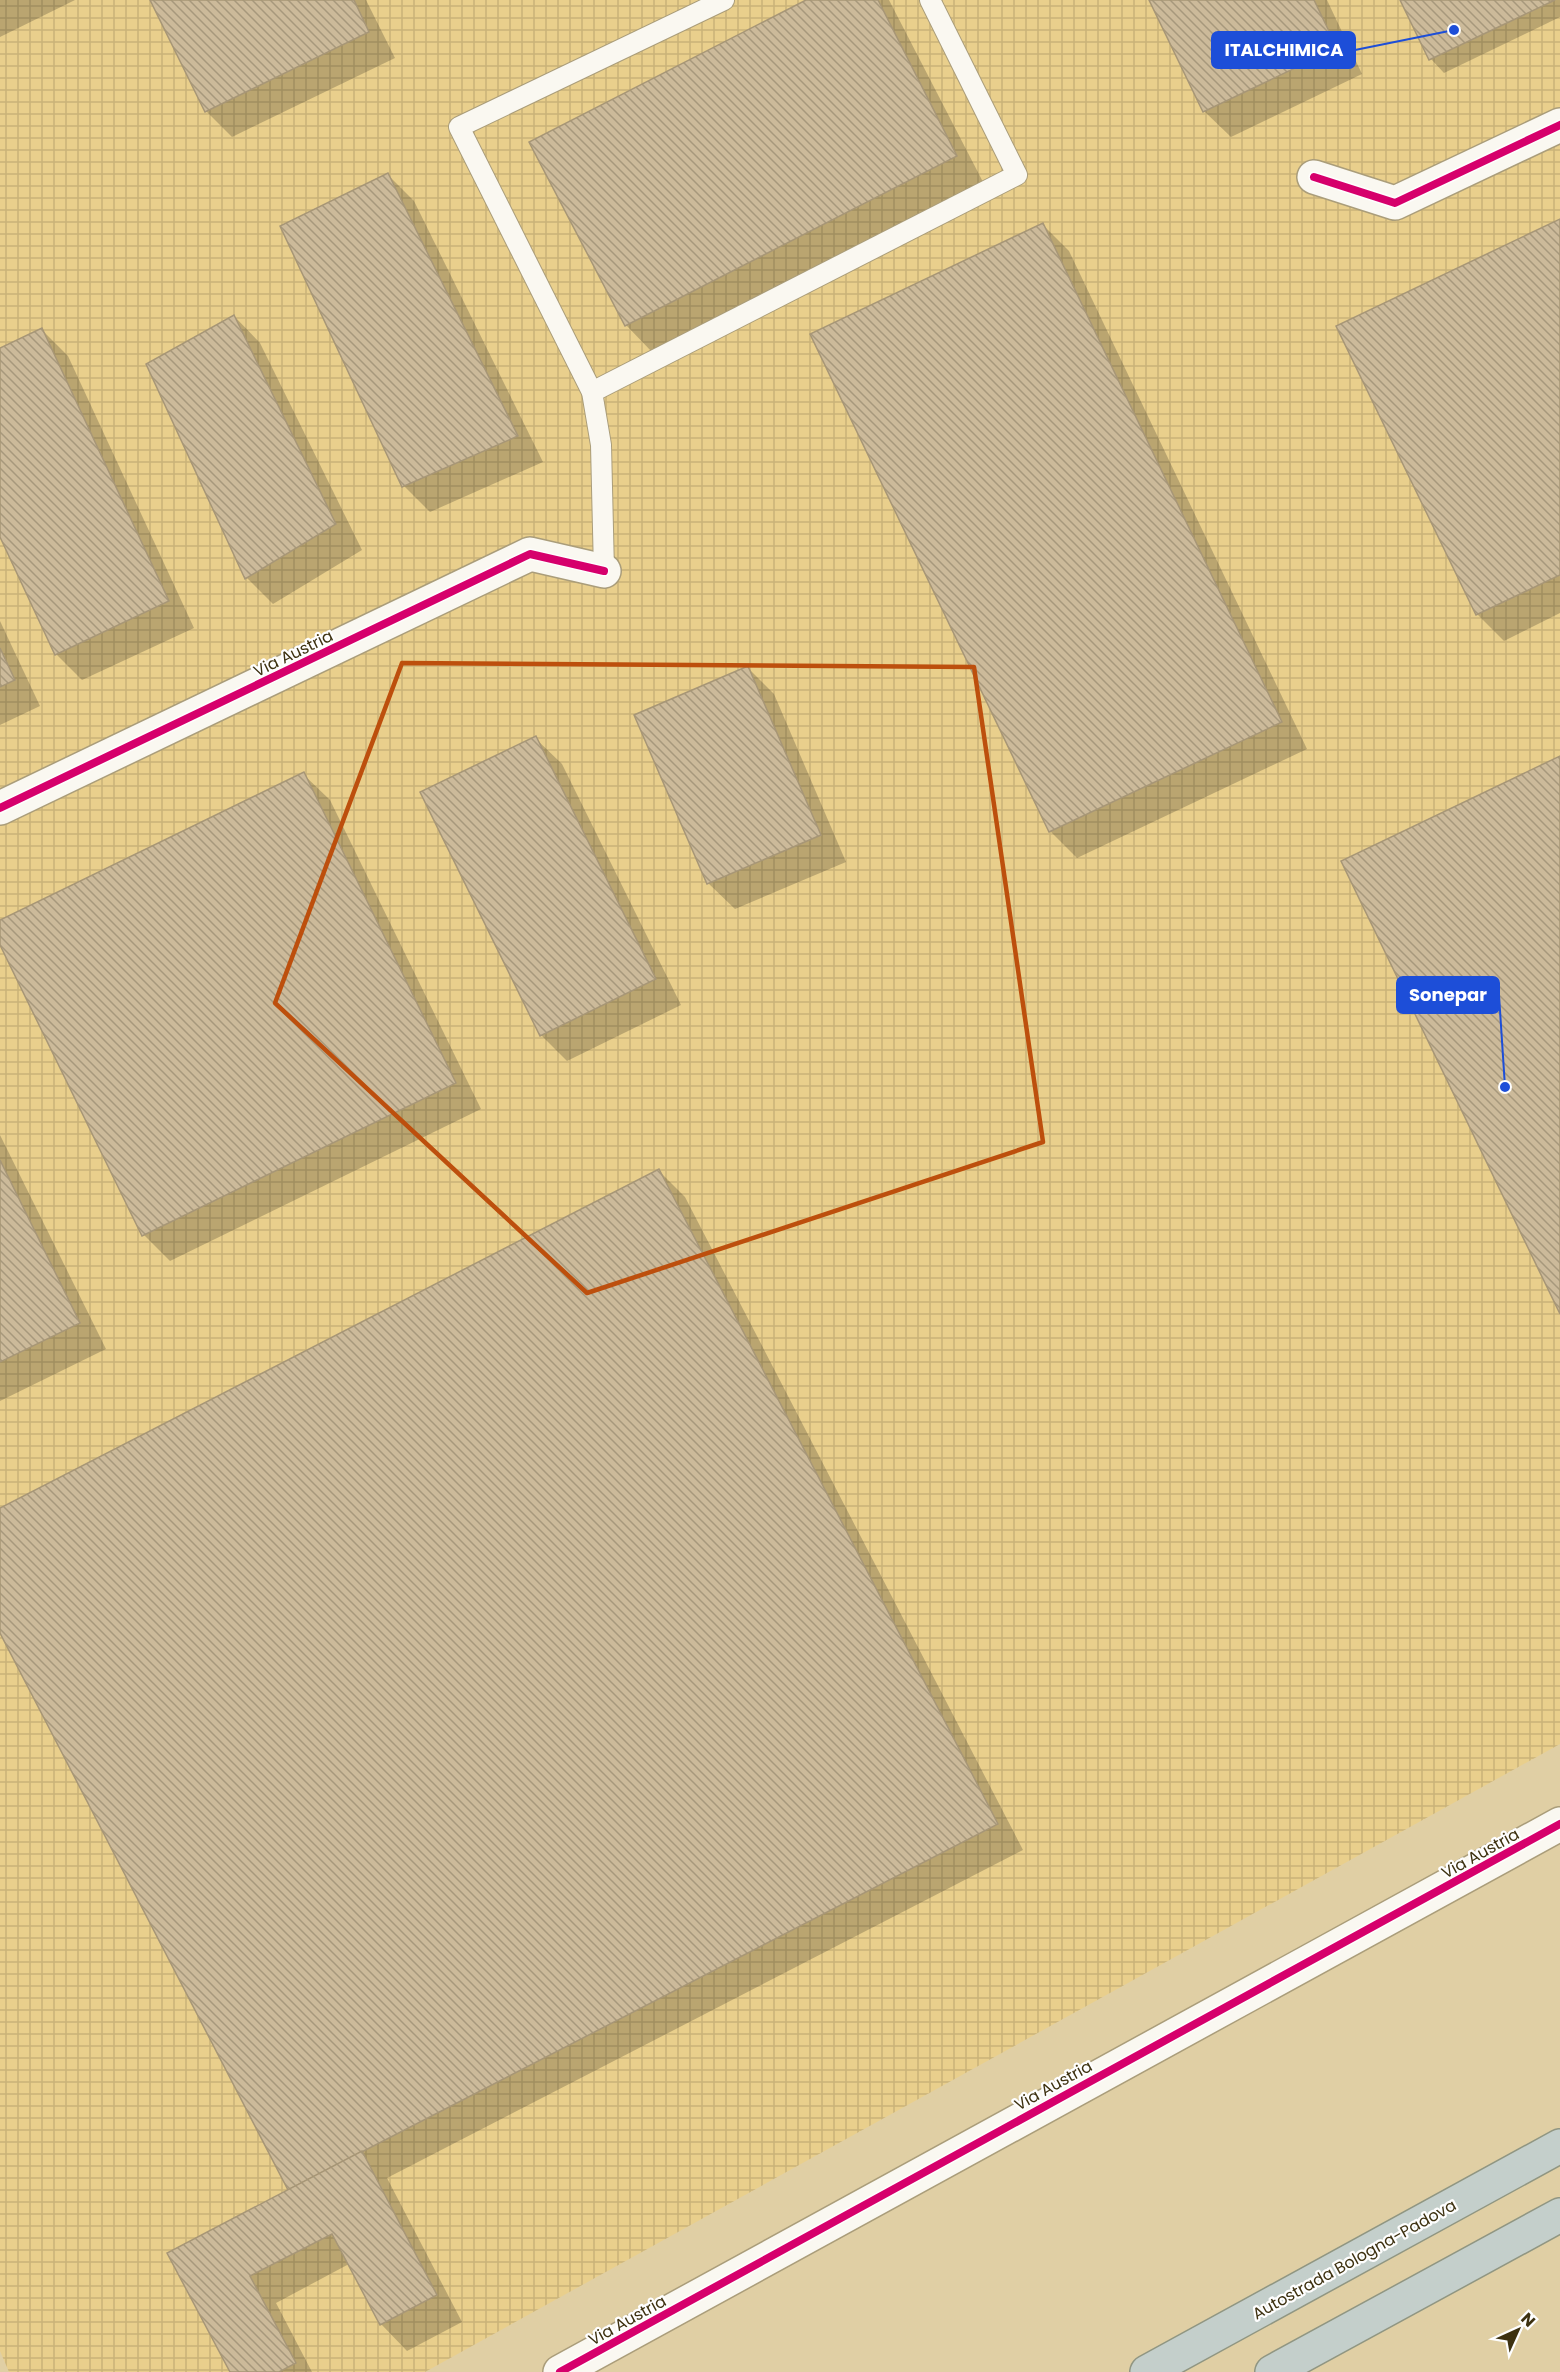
<svg xmlns="http://www.w3.org/2000/svg" width="1560" height="2372" viewBox="0 0 1560 2372" font-family="Poppins,sans-serif">
<defs>
<pattern id="industrial-grid" width="8" height="8" patternUnits="userSpaceOnUse" patternTransform="scale(1.5)"><rect width="8" height="8" fill="#e9cf8c"/><path d="M0 4h8M4 0v8" fill="none" stroke="#c9b278"/></pattern>
<pattern id="building-back-hatch" width="6" height="6" patternUnits="userSpaceOnUse" patternTransform="scale(1.5)"><rect width="6" height="6" fill="#ccba9a"/><path d="M-1 5l2 2M0 0l6 6M5-1l2 2" fill="none" stroke="#a7987c"/></pattern>
</defs>
<rect width="100%" height="100%" fill="#e0cfa4"/>
<path fill="url(#industrial-grid)" d="M 0,0 L 1560,0 L 1560,1744 L 425,2372 L 9,2372 L 0,2351 Z"/>
<g fill="#0003">
<path d="M 0,0 L 75,0 L 0,37 Z"/>
<path d="M 152,0 L 366,0 L 395,58 L 232,137 L 206,111 Z"/>
<path d="M 809,0 L 889,0 L 983,182 L 652,352 L 626,325 Z"/>
<path d="M 1151,0 L 1327,0 L 1362,74 L 1231,137 L 1204,111 Z"/>
<path d="M 1402,0 L 1560,0 L 1560,17 L 1444,73 L 1431,59 Z"/>
<path d="M 388,175 L 414,201 L 543,462 L 430,512 L 404,486 Z"/>
<path d="M 1560,220 L 1560,613 L 1504,641 L 1477,614 Z"/>
<path d="M 1043,225 L 1069,251 L 1307,749 L 1077,858 L 1050,831 L 812,334 Z"/>
<path d="M 234,316 L 260,343 L 362,550 L 273,604 L 247,578 Z"/>
<path d="M 42,330 L 68,356 L 194,628 L 82,680 L 56,654 L 0,533 L 0,349 Z"/>
<path d="M 0,621 L 40,706 L 0,725 Z"/>
<path d="M 748,668 L 774,694 L 846,862 L 735,909 L 708,883 Z"/>
<path d="M 535,738 L 562,764 L 681,1005 L 567,1061 L 541,1035 Z"/>
<path d="M 303,774 L 330,800 L 481,1109 L 170,1261 L 144,1235 L 0,942 L 0,922 Z"/>
<path d="M 0,1135 L 106,1349 L 0,1401 Z"/>
<path d="M 658,1170 L 685,1197 L 1023,1850 L 387,2178 L 462,2322 L 407,2351 L 381,2324 L 349,2264 L 276,2303 L 312,2372 L 232,2372 L 169,2254 L 290,2191 L 0,1630 L 0,1510 Z"/>
</g>
<g fill="url(#building-back-hatch)" stroke="#a79676" stroke-width="1.5">
<path d="M 150,0 L 354,0 L 369,32 L 205,112 Z"/>
<path d="M 806,0 L 878,0 L 957,156 L 625,326 L 529,142 Z"/>
<path d="M 1149,0 L 1314,0 L 1337,48 L 1203,112 Z"/>
<path d="M 1400,0 L 1555,0 L 1429,60 Z"/>
<path d="M 388,173 L 518,436 L 402,487 L 280,226 Z"/>
<path d="M 1560,219 L 1560,575 L 1476,615 L 1336,326 Z"/>
<path d="M 1043,223 L 1282,722 L 1049,832 L 810,334 Z"/>
<path d="M 234,315 L 336,524 L 245,579 L 146,364 Z"/>
<path d="M 42,328 L 169,601 L 55,655 L 0,537 L 0,348 Z"/>
<path d="M 0,648 L 15,680 L 0,687 Z"/>
<path d="M 748,666 L 821,835 L 707,884 L 634,715 Z"/>
<path d="M 536,736 L 656,979 L 540,1036 L 420,792 Z"/>
<path d="M 1560,756 L 1560,1314 L 1341,861 Z"/>
<path d="M 304,772 L 456,1083 L 142,1236 L 0,945 L 0,920 Z"/>
<path d="M 0,1160 L 80,1323 L 0,1362 Z"/>
<path d="M 659,1169 L 998,1824 L 288,2190 L 0,1633 L 0,1508 Z"/>
<path d="M 362,2151 L 437,2295 L 380,2325 L 332,2234 L 250,2276 L 296,2363 L 279,2372 L 230,2372 L 167,2253 Z"/>
</g>
<g fill="none" stroke-linecap="round" stroke-linejoin="round">
<defs>
<g id="service">
<path d="M 592,392 L 1017,175 L 930,0"/>
<path d="M 604,571 L 601,445 L 592,392 L 459,127 L 724,0"/>
</g>
<g id="minor">
<path d="M 1314,177 L 1395,203 L 1560,125"/>
<path d="M 0,808 L 530,554 L 604,571"/>
</g>
<path id="tertiary" d="M 560,2372 L 1560,1824"/>
<g id="motorway">
<path d="M 1147,2372 L 1560,2146"/>
<path d="M 1272,2372 L 1560,2215"/>
</g>
</defs>
<use href="#service" stroke="#aa9d7a" stroke-width="22"/>
<use href="#minor" stroke="#aa9d7a" stroke-width="36"/>
<use href="#tertiary" stroke="#aa9d7a" stroke-width="36"/>
<use href="#motorway" stroke="#909682" stroke-width="36"/>
<use href="#service" stroke="#faf8f1" stroke-width="20"/>
<use href="#minor" stroke="#faf8f1" stroke-width="33"/>
<use href="#tertiary" stroke="#faf8f1" stroke-width="33"/>
<use href="#motorway" stroke="#c4cfcb" stroke-width="33"/>
<defs>
<g id="cycleway">
<path d="M 1314,177 L 1395,203 L 1560,125"/>
<path d="M 0,808 L 530,554 L 604,571"/>
<path d="M 560,2372 L 1560,1824"/>
</g>
</defs>
<use href="#cycleway" stroke="#fefefe" stroke-width="11"/>
<use href="#cycleway" stroke="#d6006c" stroke-width="8"/>
</g>
<path fill="none" stroke="#bd4f0d" stroke-width="4.5" stroke-linejoin="round" d="M 402,663 L 974,667 L 1043,1142 L 587,1293 L 275,1003 Z"/>
<g text-anchor="middle" stroke-width="4.5" stroke-linejoin="round" paint-order="stroke">
<g font-size="16" fill="#3d3110" stroke="#fefefe">
<text transform="translate(293 653) rotate(-26)" y="6">Via Austria</text>
<text transform="translate(1480 1853) rotate(-29)" y="6">Via Austria</text>
<text transform="translate(1053 2085) rotate(-29)" y="6">Via Austria</text>
<text transform="translate(1354 2259) rotate(-29)" y="6">Autostrada Bologna-Padova</text>
<text transform="translate(627 2320) rotate(-29)" y="6">Via Austria</text>
</g>
</g>
<path fill="none" stroke="#1d4ed8" stroke-width="2" d="M1454 30L1355 50M1505 1087L1499 995"/>
<g fill="#1d4ed8" stroke="#fefefe" stroke-width="2">
<circle cx="1454" cy="30" r="6"/>
<circle cx="1505" cy="1087" r="6"/>
</g>
<g fill="#1d4ed8" stroke="#1d4ed8" stroke-width="2">
<rect x="1212" y="32" width="143" height="36" rx="6"/>
<rect x="1397" y="977" width="102" height="36" rx="6"/>
</g>
<g font-size="18" text-anchor="middle" font-weight="bold" fill="#fff">
<text x="1284" y="56">ITALCHIMICA</text>
<text x="1448" y="1001">Sonepar</text>
</g>
<g transform="translate(1518 2330) rotate(45)" stroke="#fefefe" stroke-width="4.5" paint-order="stroke">
<path d="M0-4.5L10 22L0 15L-10 22Z" fill="#3d3110"/>
<text y="-9" font-size="16" font-weight="bold" text-anchor="middle" fill="#3d3110">N</text>
</g>
</svg>
